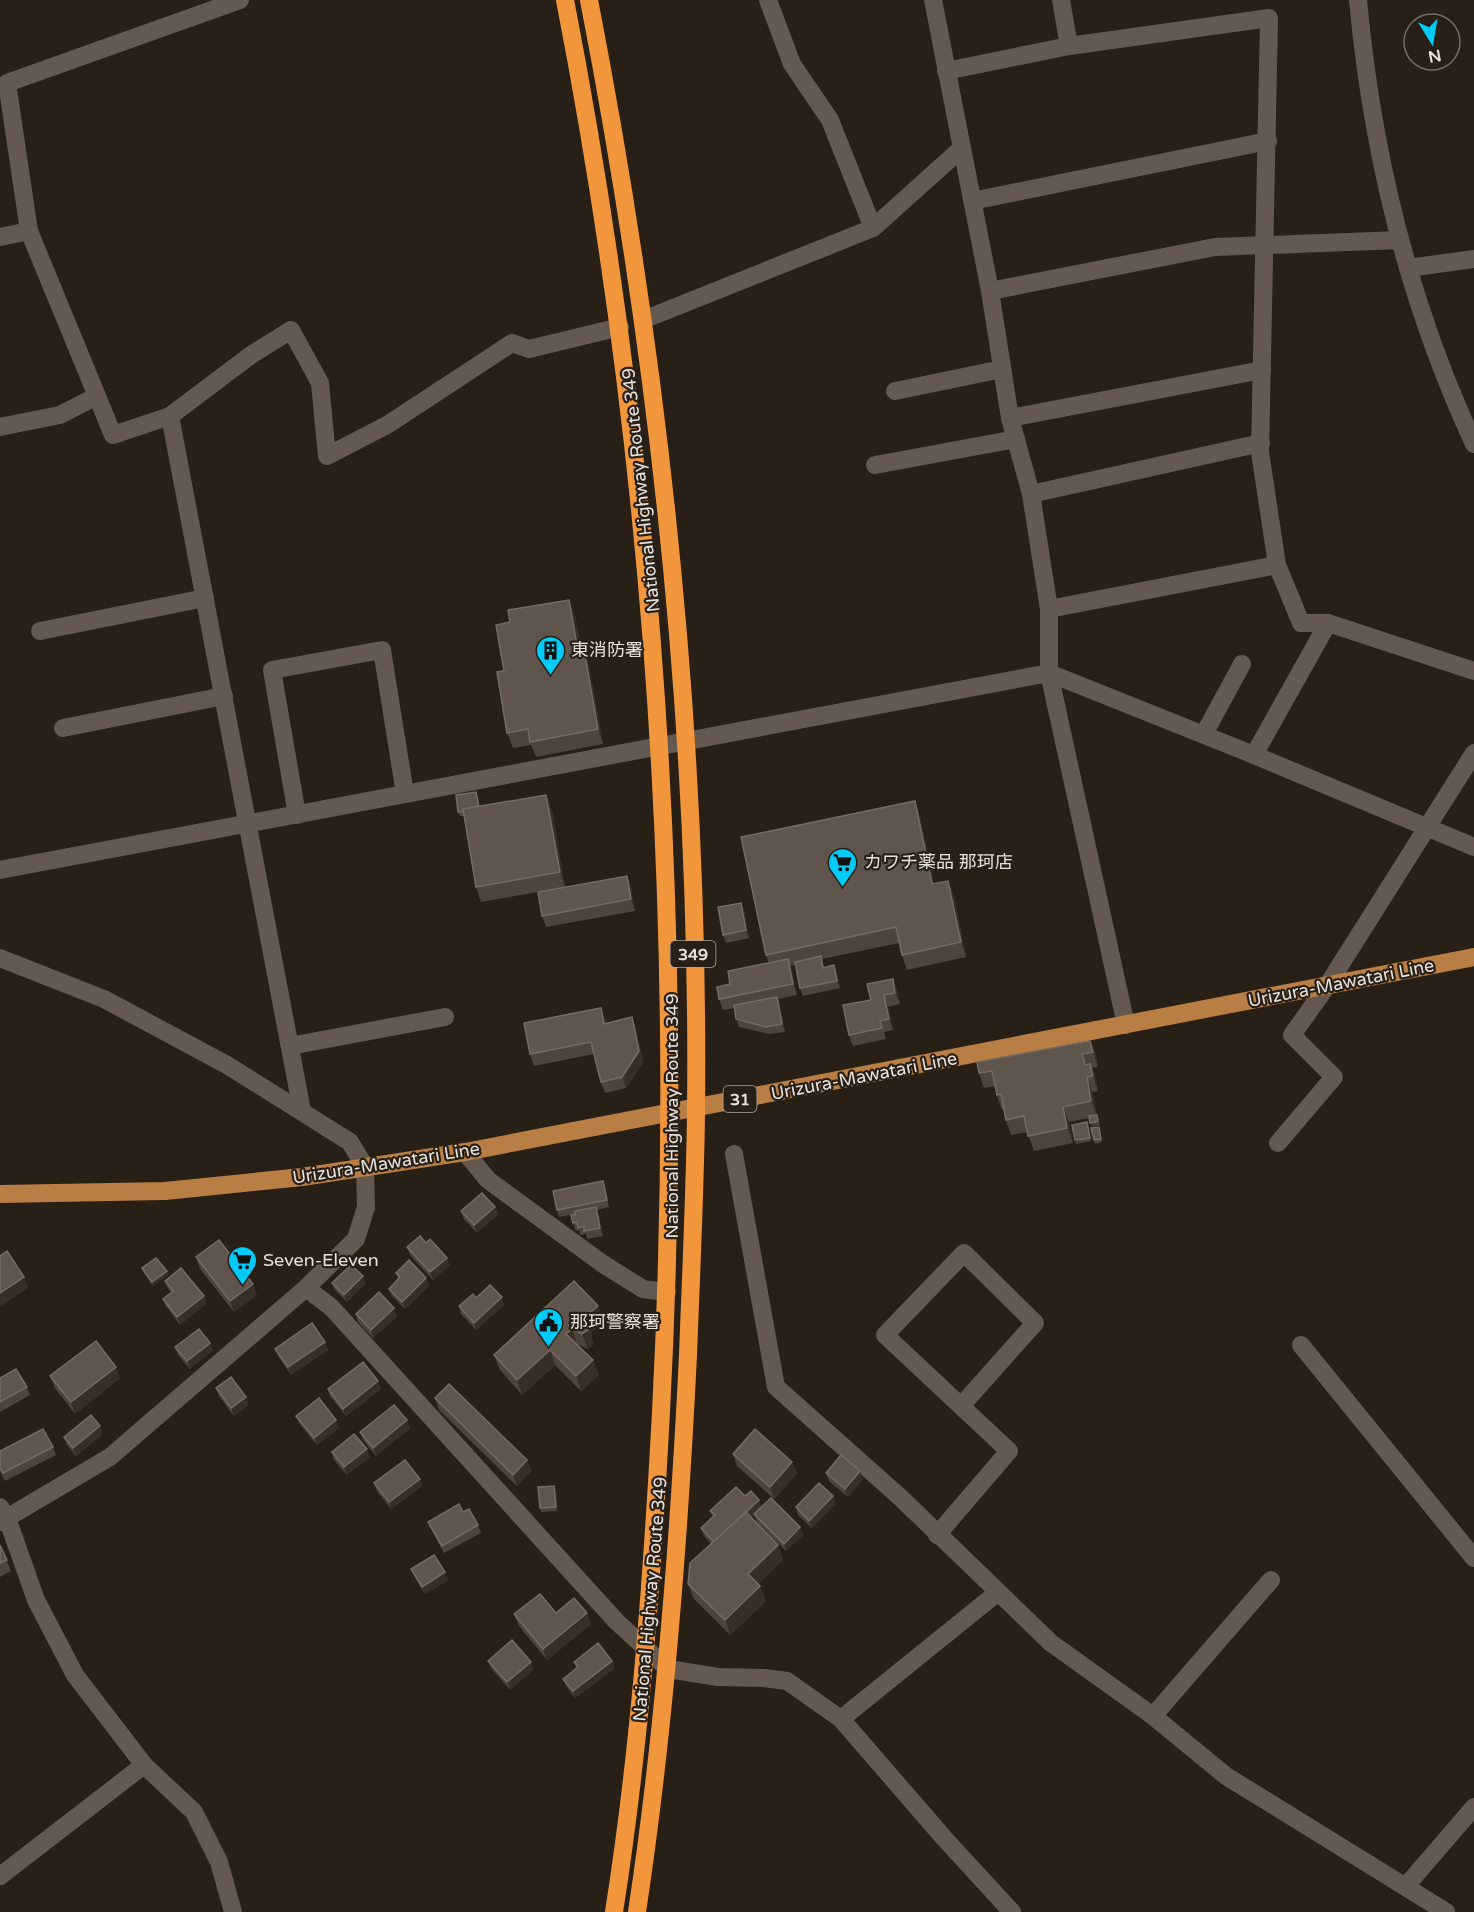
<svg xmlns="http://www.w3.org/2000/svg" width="1474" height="1912" viewBox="0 0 1474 1912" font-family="'Varela Round','Noto Sans JP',sans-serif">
<rect width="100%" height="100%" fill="#281f17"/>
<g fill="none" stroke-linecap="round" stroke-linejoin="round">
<g stroke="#645950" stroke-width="18">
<path d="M 768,0 L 792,64 L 830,120 L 873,228"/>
<path d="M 933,0 L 990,291 L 1010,418 L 1031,494 L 1049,609 L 1049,673 L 1126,1025"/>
<path d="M 1061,0 L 1069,46"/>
<path d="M 1358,0 C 1372,153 1409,304 1474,444"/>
<path d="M 946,71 L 1069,46 L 1269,18 L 1260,452 L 1277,565 L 1301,623 L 1328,623 L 1474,671"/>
<path d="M 972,201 L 1268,141"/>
<path d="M 29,231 L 113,435 L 170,416 L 251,355 L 291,330 L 320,383 L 327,456 L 387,425 L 512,343 L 529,349 L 620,327"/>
<path d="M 0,237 L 29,231 L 7,83 L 240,0"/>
<path d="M 1408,268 L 1474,259"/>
<path d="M 990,291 L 1215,247 L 1400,240"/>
<path d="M 643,320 L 873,228 L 962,148"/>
<path d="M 895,391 L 1002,369"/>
<path d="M 170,416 L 302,1111"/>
<path d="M 1010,418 L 1262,370"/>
<path d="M 0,427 L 60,415 L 97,396"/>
<path d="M 875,465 L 1016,439"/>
<path d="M 1031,494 L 1261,443"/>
<path d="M 1049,609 L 1277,565"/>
<path d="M 40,631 L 205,598"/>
<path d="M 63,728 L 224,696"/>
<path d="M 1204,734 L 1242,664"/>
<path d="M 1254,755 L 1328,623"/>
<path d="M 297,815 L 272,670 L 382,650 L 405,794"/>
<path d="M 0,870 L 1049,673 L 1254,755 L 1474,847"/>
<path d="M 0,958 L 104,999 L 227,1065 L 350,1142 L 365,1167 L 366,1207 L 356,1239 L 306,1288 L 110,1457 L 0,1522"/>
<path d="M 290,1046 L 445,1017"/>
<path d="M 1278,1143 L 1334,1077 L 1292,1035 L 1327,986 L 1474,753"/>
<path d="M 465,1152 L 488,1180 L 603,1264 L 643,1289 L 667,1292"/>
<path d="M 734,1154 L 776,1387 L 901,1498 L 1051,1643 L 1153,1716 L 1226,1776 L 1446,1912"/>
<path d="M 306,1288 L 331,1307 L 616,1621 L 668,1669 L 718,1677 L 764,1678 L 787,1681 L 841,1719 L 944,1838 L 1012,1912"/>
<path d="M 1301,1345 L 1474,1558"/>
<path d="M 0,1507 L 7,1518 L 36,1600 L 75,1675 L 144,1765 L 194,1812 L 219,1862 L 233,1912"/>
<path d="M 937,1535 L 1009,1451 L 885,1335 L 964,1253 L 1035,1323 L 961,1406"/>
<path d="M 1153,1716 L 1271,1580"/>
<path d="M 841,1719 L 997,1593"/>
<path d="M 0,1876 L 144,1765"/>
<path d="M 1406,1886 L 1474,1807"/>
</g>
<path stroke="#b97e44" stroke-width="18" d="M 0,1194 L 165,1191 L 302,1177 L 465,1152 L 1474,957"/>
<g stroke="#f2963c" stroke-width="18">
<path d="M 565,0 C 656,469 686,935 661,1412 C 652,1579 640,1747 614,1912"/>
<path d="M 589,0 C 660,366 700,740 696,1113 C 695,1194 691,1274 688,1355 C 679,1541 665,1727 637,1912"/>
</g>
</g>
<g fill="#4e443c">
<path d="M 575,615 L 581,651 L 584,650 L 589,665 L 603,744 L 536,757 L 531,745 L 513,748 L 507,733 L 504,671 Z"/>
<path d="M 478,796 L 479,807 L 552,810 L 565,887 L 627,876 L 631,887 L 635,911 L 546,927 L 542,916 L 555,889 L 481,902 L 476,887 L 464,816 L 460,816 L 458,812 Z"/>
<path d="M 920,816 L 934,884 L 948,881 L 954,896 L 966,957 L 907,970 L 902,955 L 899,943 L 822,959 L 824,967 L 837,973 L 840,988 L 803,996 L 800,988 L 795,965 L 790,966 L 797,995 L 778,999 L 785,1032 L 769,1034 L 739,1027 L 736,1019 L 735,1008 L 723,1010 L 719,999 L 730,984 L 769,963 L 766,955 Z"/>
<path d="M 741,903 L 744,910 L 749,938 L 726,943 L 723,935 Z"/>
<path d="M 893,979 L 897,990 L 900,1004 L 888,1007 L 893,1030 L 884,1032 L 886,1039 L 853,1046 L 849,1035 L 871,1000 Z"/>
<path d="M 601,1008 L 606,1024 L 636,1029 L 643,1062 L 626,1088 L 605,1093 L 601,1082 L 594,1054 L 534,1066 L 530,1054 Z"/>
<path d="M 1090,1041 L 1096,1056 L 1098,1067 L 1092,1068 L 1096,1079 L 1098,1091 L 1092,1092 L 1097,1115 L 1100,1125 L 1092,1126 L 1089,1118 L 1069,1122 L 1073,1143 L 1034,1151 L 1027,1132 L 1011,1135 L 1006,1120 L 1004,1109 L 1002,1110 L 997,1095 L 995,1086 L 984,1088 L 979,1073 Z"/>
<path d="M 1087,1122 L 1091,1141 L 1076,1144 L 1075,1140 Z"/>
<path d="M 1100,1130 L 1102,1142 L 1095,1144 L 1094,1140 Z"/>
<path d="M 603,1181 L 605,1189 L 609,1207 L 597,1210 L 603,1236 L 587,1239 L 586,1234 L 580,1235 L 579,1230 L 576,1231 L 573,1223 L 575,1214 L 559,1217 L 557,1210 Z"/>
<path d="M 495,1207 L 498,1214 L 477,1233 L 464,1219 L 461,1211 Z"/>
<path d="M 426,1243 L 450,1265 L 433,1280 L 410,1255 L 407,1247 Z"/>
<path d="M 196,1257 L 257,1295 L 234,1312 L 200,1269 Z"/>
<path d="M 142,1268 L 167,1271 L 168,1275 L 153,1286 L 143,1272 Z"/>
<path d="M 396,1273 L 429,1286 L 405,1309 L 392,1296 L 389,1289 L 398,1279 Z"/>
<path d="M 363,1276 L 365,1284 L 347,1302 L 335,1290 L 332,1283 Z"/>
<path d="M 165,1281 L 204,1296 L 206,1304 L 180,1325 L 166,1306 L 163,1299 L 171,1292 L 168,1289 Z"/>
<path d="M 574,1281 L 604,1321 L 591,1332 L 593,1345 L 588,1349 L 577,1344 L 593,1360 L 599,1375 L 581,1391 L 555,1365 L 522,1395 L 500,1370 L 494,1355 Z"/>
<path d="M 476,1298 L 504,1305 L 476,1330 L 461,1314 L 459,1306 Z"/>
<path d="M 356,1314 L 397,1316 L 373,1338 L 358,1322 Z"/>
<path d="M 325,1342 L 328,1350 L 291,1375 L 278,1356 L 275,1349 Z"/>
<path d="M 210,1343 L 213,1350 L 190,1369 L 178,1355 L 175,1347 Z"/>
<path d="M 50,1376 L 120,1378 L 75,1414 L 55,1388 Z"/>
<path d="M 0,1378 L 27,1387 L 30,1395 L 0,1412 Z"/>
<path d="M 216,1388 L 249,1405 L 234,1416 L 219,1396 Z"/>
<path d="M 328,1389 L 381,1389 L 346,1416 L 330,1396 Z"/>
<path d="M 435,1398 L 527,1460 L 531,1471 L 517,1486 L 439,1410 Z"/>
<path d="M 296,1416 L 339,1428 L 317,1445 L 299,1423 Z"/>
<path d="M 410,1428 L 376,1456 L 363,1440 L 360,1432 Z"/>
<path d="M 103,1434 L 76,1456 L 67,1445 L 64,1437 Z"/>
<path d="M 53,1447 L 56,1455 L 5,1481 L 0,1471 L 0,1451 Z"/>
<path d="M 332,1452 L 370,1457 L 347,1475 L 334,1460 Z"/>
<path d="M 733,1454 L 797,1473 L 774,1499 L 737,1466 Z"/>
<path d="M 826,1473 L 863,1479 L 848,1497 L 829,1481 Z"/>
<path d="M 374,1483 L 422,1486 L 391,1509 L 377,1491 Z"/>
<path d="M 556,1489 L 557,1511 L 541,1512 L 540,1508 Z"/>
<path d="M 745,1496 L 759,1500 L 761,1507 L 800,1527 L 803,1535 L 786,1551 L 757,1522 L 754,1514 L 757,1512 L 751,1517 L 778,1545 L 783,1560 L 758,1584 L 760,1586 L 766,1601 L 730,1635 L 694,1599 L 688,1584 L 711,1544 L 704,1536 L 701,1528 L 713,1517 L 710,1511 Z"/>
<path d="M 833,1496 L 836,1504 L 812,1528 L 798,1515 L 796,1507 Z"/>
<path d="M 463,1512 L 478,1525 L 481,1533 L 444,1553 L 431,1529 L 428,1522 Z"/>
<path d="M 0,1545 L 11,1571 L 0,1577 Z"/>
<path d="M 411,1569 L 448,1580 L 425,1594 L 414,1576 Z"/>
<path d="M 556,1613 L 587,1613 L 591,1624 L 547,1660 L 519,1626 L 514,1614 Z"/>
<path d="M 488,1661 L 534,1669 L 510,1690 L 491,1668 Z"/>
<path d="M 574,1662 L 615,1668 L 575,1698 L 566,1686 L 563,1679 L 577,1669 Z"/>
</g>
<g fill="#382e26">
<path d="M 569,600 L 575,615 L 584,666 L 578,651 Z"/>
<path d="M 584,650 L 589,665 L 603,744 L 598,729 Z"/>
<path d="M 546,795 L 552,810 L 565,887 L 560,872 Z"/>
<path d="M 915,801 L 920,816 L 937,899 L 932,884 Z"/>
<path d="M 627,876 L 631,887 L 635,911 L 631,899 Z"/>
<path d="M 948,881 L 954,896 L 966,957 L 961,942 Z"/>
<path d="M 741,903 L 744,910 L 749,938 L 746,930 Z"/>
<path d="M 788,959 L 792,971 L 797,995 L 793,984 Z"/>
<path d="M 834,965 L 837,973 L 840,988 L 837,981 Z"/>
<path d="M 893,979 L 897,990 L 900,1004 L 895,993 Z"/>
<path d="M 884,995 L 888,1007 L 893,1030 L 889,1019 Z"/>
<path d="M 777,997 L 780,1004 L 785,1032 L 782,1024 Z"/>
<path d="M 601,1008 L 606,1020 L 608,1036 L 604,1024 Z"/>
<path d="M 632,1017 L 636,1029 L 643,1062 L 626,1088 L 622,1077 Z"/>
<path d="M 1090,1041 L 1096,1056 L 1098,1067 L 1093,1052 Z"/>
<path d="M 1090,1064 L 1096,1079 L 1098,1091 L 1093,1076 Z"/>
<path d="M 1087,1077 L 1092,1092 L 1097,1116 L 1091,1101 Z"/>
<path d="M 1063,1107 L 1069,1122 L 1073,1143 L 1067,1128 Z"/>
<path d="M 495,1207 L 498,1214 L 477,1233 L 474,1225 Z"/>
<path d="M 596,1207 L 599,1215 L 603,1236 L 600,1228 Z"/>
<path d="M 447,1258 L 450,1265 L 433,1280 L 430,1272 Z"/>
<path d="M 167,1271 L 168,1275 L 153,1286 L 152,1282 Z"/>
<path d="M 363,1276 L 365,1284 L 347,1302 L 344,1295 Z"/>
<path d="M 24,1277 L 28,1288 L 0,1307 L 0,1293 Z"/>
<path d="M 426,1278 L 429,1286 L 405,1309 L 402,1302 Z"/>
<path d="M 253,1284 L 257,1295 L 234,1312 L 230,1301 Z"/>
<path d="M 204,1296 L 206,1304 L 180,1325 L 177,1317 Z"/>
<path d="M 502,1297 L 504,1305 L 476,1330 L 474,1323 Z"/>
<path d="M 598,1306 L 604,1321 L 591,1332 L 593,1345 L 588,1349 L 582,1334 L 585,1317 Z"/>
<path d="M 394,1308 L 397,1316 L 373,1338 L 371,1330 Z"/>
<path d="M 572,1329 L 577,1344 L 566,1334 Z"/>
<path d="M 325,1342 L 328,1350 L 291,1375 L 288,1367 Z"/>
<path d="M 210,1343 L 213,1350 L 190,1369 L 187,1361 Z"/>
<path d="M 550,1350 L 555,1365 L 522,1395 L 517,1380 Z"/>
<path d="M 593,1360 L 599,1375 L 581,1391 L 576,1376 Z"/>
<path d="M 116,1367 L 120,1378 L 75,1414 L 71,1402 Z"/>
<path d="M 378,1381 L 381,1389 L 346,1416 L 343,1409 Z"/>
<path d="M 246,1397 L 249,1405 L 234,1416 L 231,1408 Z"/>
<path d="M 336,1420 L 339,1428 L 317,1445 L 314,1438 Z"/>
<path d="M 407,1420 L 410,1428 L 376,1456 L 373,1448 Z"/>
<path d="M 100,1426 L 103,1434 L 76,1456 L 73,1448 Z"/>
<path d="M 367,1449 L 370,1457 L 347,1475 L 344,1467 Z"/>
<path d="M 527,1460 L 531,1471 L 517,1486 L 513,1475 Z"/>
<path d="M 792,1462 L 797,1473 L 774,1499 L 770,1487 Z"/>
<path d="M 860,1471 L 863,1479 L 848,1497 L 845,1489 Z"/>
<path d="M 420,1479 L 422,1486 L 391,1509 L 389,1502 Z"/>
<path d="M 554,1486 L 556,1489 L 557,1511 L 556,1507 Z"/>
<path d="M 833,1496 L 836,1504 L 812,1528 L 809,1521 Z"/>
<path d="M 759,1500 L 761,1507 L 717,1549 L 714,1542 Z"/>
<path d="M 800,1527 L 803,1535 L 786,1551 L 784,1544 Z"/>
<path d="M 778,1545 L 783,1560 L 754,1589 L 748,1574 Z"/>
<path d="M 445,1572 L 448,1580 L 425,1594 L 422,1587 Z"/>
<path d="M 760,1586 L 766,1601 L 730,1635 L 725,1620 Z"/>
<path d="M 587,1613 L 591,1624 L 547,1660 L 543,1649 Z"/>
<path d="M 612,1661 L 615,1668 L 575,1698 L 573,1691 Z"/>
<path d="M 531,1662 L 534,1669 L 510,1690 L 507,1682 Z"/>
</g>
<g fill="#5f554d" stroke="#746b63" stroke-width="1.5">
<path d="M 569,600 L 578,651 L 584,650 L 598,729 L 530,742 L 528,729 L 507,733 L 497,672 L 504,671 L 496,625 L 510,622 L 508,610 Z"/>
<path d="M 476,792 L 479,807 L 463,809 L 463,812 L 458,812 L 456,795 Z"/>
<path d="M 546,795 L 560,872 L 476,887 L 463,809 Z"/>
<path d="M 915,801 L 932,884 L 948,881 L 961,942 L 902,955 L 896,927 L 766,955 L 741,837 Z"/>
<path d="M 627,876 L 631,899 L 542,916 L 538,892 Z"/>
<path d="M 741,903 L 746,930 L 723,935 L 718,907 Z"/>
<path d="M 821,956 L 823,968 L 834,965 L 837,981 L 800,988 L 795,962 Z"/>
<path d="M 788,959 L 793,984 L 719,999 L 717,987 L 730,984 L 728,971 Z"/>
<path d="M 893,979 L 895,993 L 884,995 L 889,1019 L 880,1021 L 882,1028 L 849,1035 L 843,1005 L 871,1000 L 867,984 Z"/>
<path d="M 777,997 L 782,1024 L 766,1027 L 736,1019 L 734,1005 Z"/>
<path d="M 601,1008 L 604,1024 L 632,1017 L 639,1051 L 622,1077 L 601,1082 L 591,1042 L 530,1054 L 524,1023 Z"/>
<path d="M 1090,1041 L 1093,1052 L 1082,1054 L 1085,1065 L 1090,1064 L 1093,1076 L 1087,1077 L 1091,1101 L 1063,1107 L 1067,1128 L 1028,1136 L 1024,1116 L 1006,1120 L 1001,1094 L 997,1095 L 992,1071 L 979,1073 L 977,1062 Z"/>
<path d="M 1097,1115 L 1098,1121 L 1090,1123 L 1089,1116 Z"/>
<path d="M 1087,1122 L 1090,1138 L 1075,1140 L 1072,1125 Z"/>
<path d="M 1099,1127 L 1101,1139 L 1094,1140 L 1091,1128 Z"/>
<path d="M 603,1181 L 607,1200 L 557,1210 L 553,1191 Z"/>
<path d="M 482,1193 L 495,1207 L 474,1225 L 461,1211 Z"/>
<path d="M 596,1207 L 600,1228 L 584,1231 L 584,1226 L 578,1228 L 577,1222 L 573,1223 L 571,1215 L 575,1215 L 575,1211 Z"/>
<path d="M 420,1236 L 426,1243 L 430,1239 L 447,1258 L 430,1272 L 407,1247 Z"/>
<path d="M 219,1240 L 253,1284 L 230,1301 L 196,1257 Z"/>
<path d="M 7,1251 L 24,1277 L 0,1293 L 0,1256 Z"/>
<path d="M 156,1258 L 167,1271 L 152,1282 L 142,1268 Z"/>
<path d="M 409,1260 L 426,1278 L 402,1302 L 389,1289 L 400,1277 L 396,1273 Z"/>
<path d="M 351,1265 L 363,1276 L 344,1295 L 332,1283 Z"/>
<path d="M 181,1268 L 204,1296 L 177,1317 L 163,1299 L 173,1291 L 165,1281 Z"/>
<path d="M 574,1281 L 598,1306 L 585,1317 L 588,1330 L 582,1334 L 572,1329 L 566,1334 L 593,1360 L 576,1376 L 550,1350 L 517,1380 L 494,1355 Z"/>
<path d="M 490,1285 L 502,1297 L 474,1323 L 459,1306 L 473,1294 L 476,1298 Z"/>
<path d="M 379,1292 L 394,1308 L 371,1330 L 356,1314 Z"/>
<path d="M 312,1323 L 325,1342 L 288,1367 L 275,1349 Z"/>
<path d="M 199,1329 L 210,1343 L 187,1361 L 175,1347 Z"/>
<path d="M 96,1341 L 116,1367 L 71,1402 L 50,1376 Z"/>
<path d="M 363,1362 L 378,1381 L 343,1409 L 328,1389 Z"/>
<path d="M 16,1369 L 27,1387 L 0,1402 L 0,1378 Z"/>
<path d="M 231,1377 L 246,1397 L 231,1408 L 216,1388 Z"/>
<path d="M 449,1384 L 527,1460 L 513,1475 L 435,1398 Z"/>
<path d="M 319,1398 L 336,1420 L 314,1438 L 296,1416 Z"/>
<path d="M 394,1405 L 407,1420 L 373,1448 L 360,1432 Z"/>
<path d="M 91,1415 L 100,1426 L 73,1448 L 64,1437 Z"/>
<path d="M 43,1429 L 53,1447 L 3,1473 L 0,1468 L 0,1451 Z"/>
<path d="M 755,1429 L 792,1462 L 770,1487 L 733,1454 Z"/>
<path d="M 354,1434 L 367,1449 L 344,1467 L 332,1452 Z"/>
<path d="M 841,1455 L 860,1471 L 845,1489 L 826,1473 Z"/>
<path d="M 405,1460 L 420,1479 L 389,1502 L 374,1483 Z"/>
<path d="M 819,1483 L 833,1496 L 809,1521 L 796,1507 Z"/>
<path d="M 554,1486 L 556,1507 L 540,1508 L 538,1487 Z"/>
<path d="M 736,1487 L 745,1496 L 751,1491 L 759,1500 L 714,1542 L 701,1528 L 715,1515 L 710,1511 Z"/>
<path d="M 771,1498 L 800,1527 L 784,1544 L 754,1514 Z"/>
<path d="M 459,1504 L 463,1512 L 469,1509 L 478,1525 L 442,1546 L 428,1522 Z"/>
<path d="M 746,1512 L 778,1545 L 748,1574 L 760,1586 L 725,1620 L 688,1584 L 690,1563 Z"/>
<path d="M 0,1545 L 7,1560 L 0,1563 Z"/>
<path d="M 434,1555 L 445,1572 L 422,1587 L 411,1569 Z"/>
<path d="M 540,1594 L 556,1613 L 574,1598 L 587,1613 L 543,1649 L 514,1614 Z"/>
<path d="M 512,1640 L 531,1662 L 507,1682 L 488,1661 Z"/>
<path d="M 598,1643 L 612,1661 L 573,1691 L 563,1679 L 578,1667 L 574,1662 Z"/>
</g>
<defs>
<symbol id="building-pin" viewBox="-11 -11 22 30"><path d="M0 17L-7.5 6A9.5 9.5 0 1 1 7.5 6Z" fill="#03cbf9" stroke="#281f17"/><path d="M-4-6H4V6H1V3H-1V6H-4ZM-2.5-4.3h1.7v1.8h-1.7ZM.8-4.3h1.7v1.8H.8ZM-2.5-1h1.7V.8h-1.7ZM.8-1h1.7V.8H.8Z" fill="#111"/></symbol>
<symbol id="supermarket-pin" viewBox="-11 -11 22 30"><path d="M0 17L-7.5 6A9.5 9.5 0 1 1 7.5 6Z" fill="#03cbf9" stroke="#281f17"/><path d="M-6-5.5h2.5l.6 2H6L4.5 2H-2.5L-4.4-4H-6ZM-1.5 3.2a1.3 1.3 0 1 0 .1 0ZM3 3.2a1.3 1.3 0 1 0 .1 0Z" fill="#111"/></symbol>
<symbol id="civic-pin" viewBox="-11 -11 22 30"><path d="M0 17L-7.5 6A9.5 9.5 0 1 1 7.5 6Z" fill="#03cbf9" stroke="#281f17"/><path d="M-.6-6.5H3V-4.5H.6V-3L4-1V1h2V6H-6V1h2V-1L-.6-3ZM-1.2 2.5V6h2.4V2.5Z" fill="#111"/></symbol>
</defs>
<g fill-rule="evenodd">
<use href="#building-pin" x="534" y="634" width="33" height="45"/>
<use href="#supermarket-pin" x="826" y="846" width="33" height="45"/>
<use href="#supermarket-pin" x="226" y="1244" width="33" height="45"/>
<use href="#civic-pin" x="532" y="1306" width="33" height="45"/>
</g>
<g text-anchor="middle" stroke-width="4.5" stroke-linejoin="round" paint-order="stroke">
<g fill="#281f17" stroke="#aea7a0" stroke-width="1.5">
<rect x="670.5" y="941" width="45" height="26" rx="4.5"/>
<rect x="723.5" y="1086" width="33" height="26" rx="4.5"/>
</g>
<g font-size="16" font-weight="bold" fill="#e7e1db">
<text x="693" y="960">349</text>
<text x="740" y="1105">31</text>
</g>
<g font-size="18" fill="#e7e1db" stroke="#281f17">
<text transform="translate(641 490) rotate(-96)" y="6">National Highway Route 349</text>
<text transform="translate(1341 983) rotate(-11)" y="6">Urizura-Mawatari Line</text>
<text transform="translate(864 1076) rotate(-11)" y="6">Urizura-Mawatari Line</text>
<text transform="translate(672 1116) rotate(-90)" y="6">National Highway Route 349</text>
<text transform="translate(386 1163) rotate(-9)" y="6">Urizura-Mawatari Line</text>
<text transform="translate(650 1599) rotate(-85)" y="6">National Highway Route 349</text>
</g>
<g font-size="18" fill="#e7e1db" stroke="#281f17" text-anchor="start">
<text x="571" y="656">東消防署</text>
<text x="864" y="868">カワチ薬品 那珂店</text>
<text x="263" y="1266">Seven-Eleven</text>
<text x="570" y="1328">那珂警察署</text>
</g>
</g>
<g transform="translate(1432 42) rotate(169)"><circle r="28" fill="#281f17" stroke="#746d65" stroke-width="1.5"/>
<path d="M0-4.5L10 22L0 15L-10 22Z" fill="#03cbf9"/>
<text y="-9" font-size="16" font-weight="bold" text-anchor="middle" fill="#e7e1db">N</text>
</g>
</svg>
